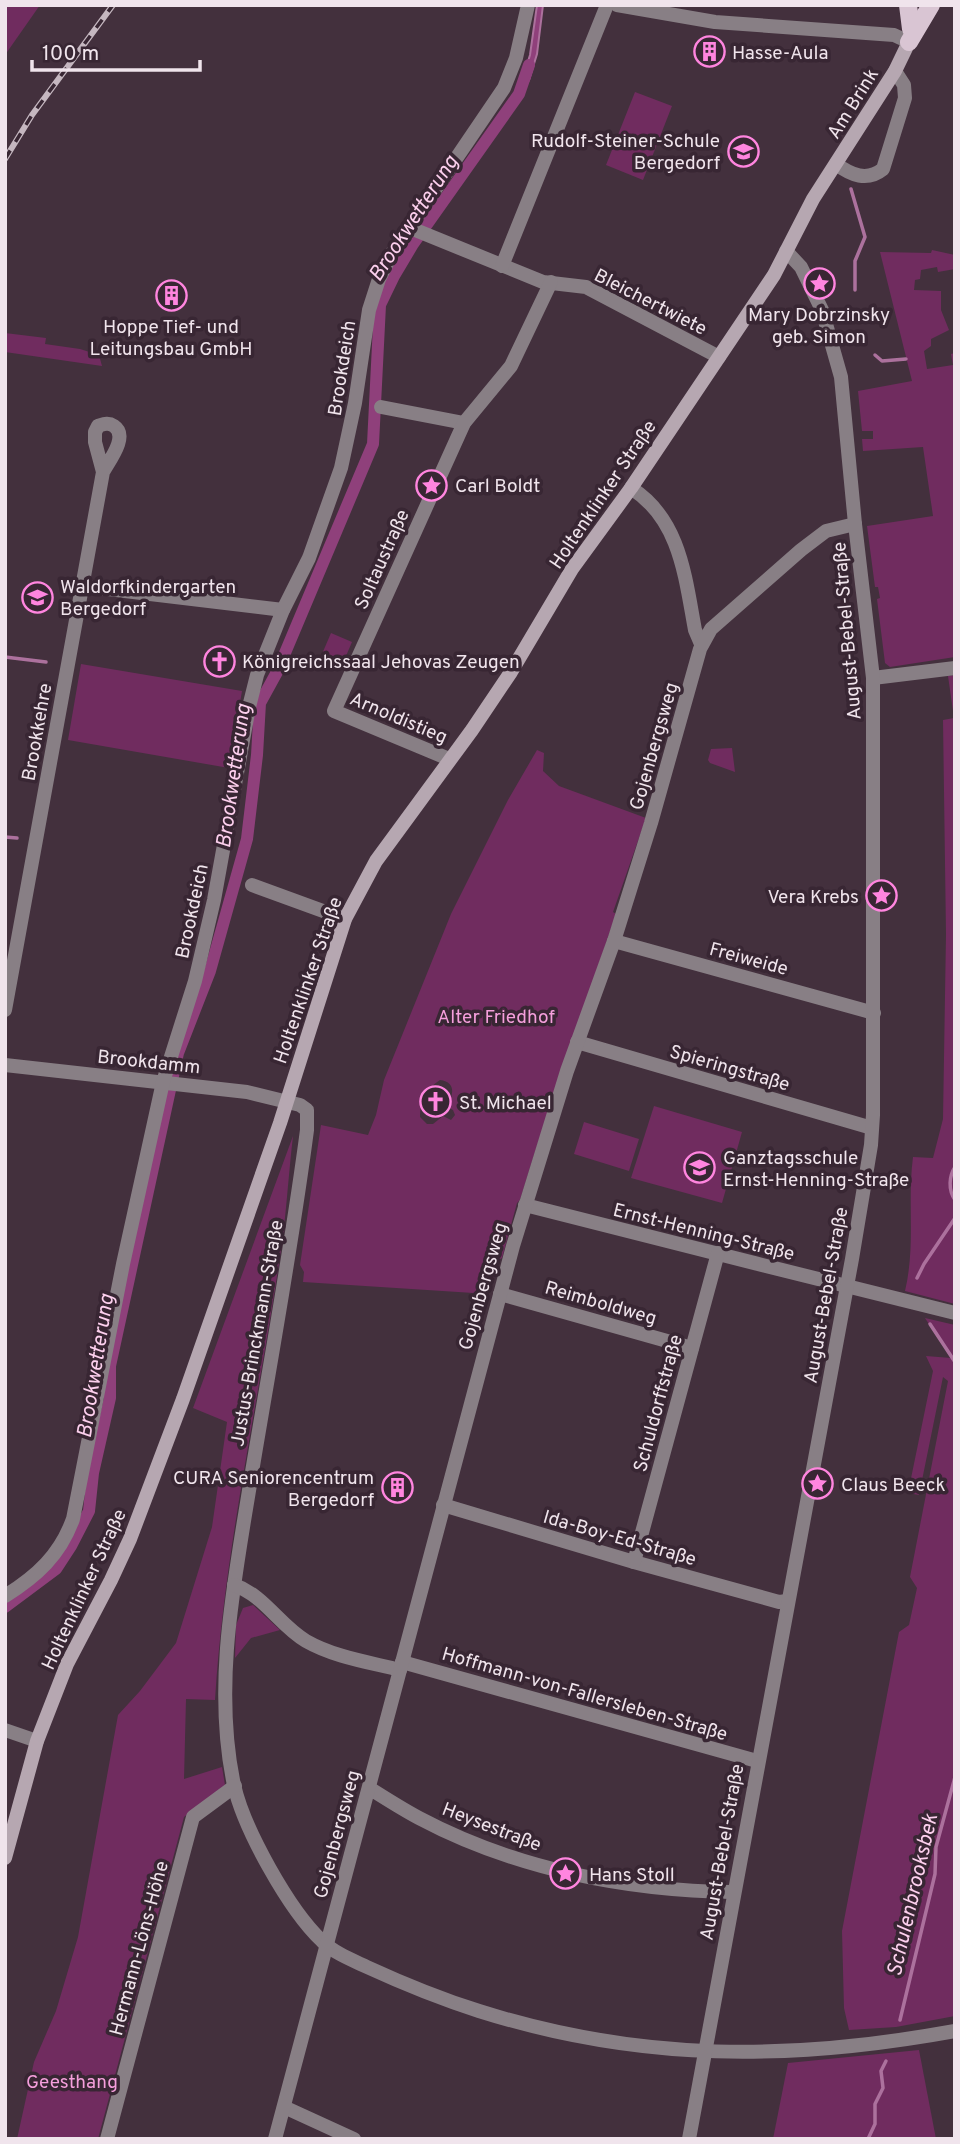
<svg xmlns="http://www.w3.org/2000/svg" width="960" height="2144" viewBox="0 0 960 2144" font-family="Overpass,sans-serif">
<rect width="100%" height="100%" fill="#43303d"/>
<g fill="#702c5f" fill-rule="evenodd">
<path d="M 5,5 L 40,5 L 5,55 Z"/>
<path d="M 635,92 L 672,106 L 643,180 L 606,165 Z"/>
<path d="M 932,250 L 955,255 L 955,269 L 938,272 L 937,267 L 921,270 L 920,279 L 915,280 L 914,290 L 941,291 L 941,310 L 949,330 L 931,339 L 931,346 L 924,351 L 927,369 L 953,365 L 951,354 L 955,353 L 955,657 L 890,667 L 885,663 L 877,599 L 880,598 L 878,587 L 875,587 L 867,526 L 933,516 L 923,447 L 863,451 L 862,439 L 873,439 L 873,431 L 862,431 L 858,391 L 912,381 L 880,252 L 931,253 Z"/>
<path d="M 5,333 L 46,338 L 45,344 L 80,349 L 99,355 L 102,366 L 5,352 Z"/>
<path d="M 331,633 L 352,642 L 343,663 L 322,654 Z"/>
<path d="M 81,664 L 242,691 L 229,768 L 68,740 Z"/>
<path d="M 955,675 L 955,1304 L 905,1291 C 916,1244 907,1204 913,1157 L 933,1158 L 943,1119 L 946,934 L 943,720 L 954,718 L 948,676 Z"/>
<path d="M 732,748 L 735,772 L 710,763 L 708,760 L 711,749 Z"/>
<path d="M 537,750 L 544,753 L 543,771 L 559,786 L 646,818 L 613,912 L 616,914 C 584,1009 549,1104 520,1200 L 517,1203 L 502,1258 L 498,1260 L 489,1294 L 303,1282 L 304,1272 L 300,1265 L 321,1125 L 368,1135 L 376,1115 L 384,1080 L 451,914 L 508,800 ZM 440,1080 C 457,1082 453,1096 447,1107 L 453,1110 L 455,1115 L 451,1120 L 443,1116 L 433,1124 L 427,1124 L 420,1117 C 420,1101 426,1089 440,1080 Z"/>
<path d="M 654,1106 L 742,1132 L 722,1203 L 631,1178 Z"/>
<path d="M 584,1122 L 639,1139 L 629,1171 L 574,1154 Z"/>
<path d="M 293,1136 C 288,1178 286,1221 279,1263 C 257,1409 224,1553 215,1700 L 186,1699 L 184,1779 L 222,1767 L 225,1785 L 184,1817 L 98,2139 L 17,2139 L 34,2062 L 56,2011 L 78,1937 L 118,1715 L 140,1691 L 176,1643 L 212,1527 L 227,1422 L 193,1408 Z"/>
<path d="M 925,1318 L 955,1325 L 955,2016 L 896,2027 L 849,2030 L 844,2008 L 842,1931 L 899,1632 L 909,1625 L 917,1588 L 910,1577 L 948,1381 L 943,1377 L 919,1495 L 908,1493 L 933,1371 L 926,1356 L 951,1358 Z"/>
<path d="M 253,1605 L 280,1630 L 251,1638 L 235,1658 L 236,1625 L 243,1608 Z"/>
<path d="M 919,2050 L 936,2139 L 773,2139 L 788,2063 Z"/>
</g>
<path fill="#8f407b" stroke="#ac719d" stroke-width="2" d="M 537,5 L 543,5 L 537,54 L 529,80 L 523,77 L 530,55 Z"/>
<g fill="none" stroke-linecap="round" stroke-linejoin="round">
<g stroke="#ac719d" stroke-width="3.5">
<path d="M 851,189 L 865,237 L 855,261 L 855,290"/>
<path d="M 875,355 L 882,361 L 906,359"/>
<path d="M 5,657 L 46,662"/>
<path d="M 5,837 L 17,838"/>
<path d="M 955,1167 C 949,1176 948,1190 955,1200"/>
<path d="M 917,1278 L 924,1264 L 955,1218"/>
<path d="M 930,1324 L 955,1362"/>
<path d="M 900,2020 L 935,1874 L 936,1847 L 955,1777"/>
<path d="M 868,2139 L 875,2124 L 875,2104 L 883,2088 L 881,2071 L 886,2061"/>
</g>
<path stroke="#8f407b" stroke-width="12" d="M 5,1607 L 56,1569 L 71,1546 L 89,1511 L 93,1473 L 110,1398 L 110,1366 L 178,1053 L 210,971 L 247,839 L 257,755 L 260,703 L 277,672 L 373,444 L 380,305 L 394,276 L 413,244 L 519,94 L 529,65"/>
<g stroke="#887f85" stroke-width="14">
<path d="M 617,5 L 715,22 L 894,35 L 909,42"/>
<path d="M 836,164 C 851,175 867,182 883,169 L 905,98 L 904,85 L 895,71"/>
<path d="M 408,227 L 543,282 L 586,287 L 719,357"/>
<path d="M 502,266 L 607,5"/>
<path d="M 381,407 L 464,423"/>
<path d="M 631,488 C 680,519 685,576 695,630 L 701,644"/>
<path d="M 83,586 L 283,610"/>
<path d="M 873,678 L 955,668"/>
<path d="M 449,759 L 334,711 L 464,423 L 511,366 L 551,282"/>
<path d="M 252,885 L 345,919"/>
<path d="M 614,941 L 874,1013"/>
<path d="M 5,1010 L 103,472 C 109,461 129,436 114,426 C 108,422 104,424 98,426 L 95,432 L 95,442 L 103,472"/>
<path d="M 577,1042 L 872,1128"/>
<path d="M 5,1065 L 247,1092 L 300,1105 L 307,1110 L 307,1130 C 292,1245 271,1358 252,1472 C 236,1574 212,1682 234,1785 C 244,1829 289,1910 322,1941 C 334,1953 352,1960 367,1967 C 404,1984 441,1999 479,2011 C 641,2062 790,2061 955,2031"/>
<path d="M 525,1205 C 669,1241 811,1278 955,1313"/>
<path d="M 500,1294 L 692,1348"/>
<path d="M 443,1505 L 634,1562 L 779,1602 L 787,1601"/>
<path d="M 634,1562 L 718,1253"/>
<path d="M 234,1585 C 264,1595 279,1625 306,1641 C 334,1657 368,1662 400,1670"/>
<path d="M 5,1596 C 37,1576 60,1555 73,1519 L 123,1264 L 163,1082 L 195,981 L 214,900 L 249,707 L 257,675 L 283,610 L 309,558 L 341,468 L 355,403 L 369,310 L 379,279 L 392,253 L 504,88 L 516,58 L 528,5"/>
<path d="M 402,1662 L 757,1761"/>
<path d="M 5,1730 L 37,1741"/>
<path d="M 369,1788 C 385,1798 402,1809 419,1818 C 515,1869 627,1891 734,1892"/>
<path d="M 284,2107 L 354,2139"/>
<path d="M 107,2139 L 193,1817 L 235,1786"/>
<path d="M 275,2139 L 513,1246 L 567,1071 L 614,941 L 651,823 L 700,649 L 711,629 L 801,550 L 826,531 L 855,524"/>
<path d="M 689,2139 L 852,1259 L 871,1145 L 873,1115 L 873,678 L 855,524 L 841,377 L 822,310 L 801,267 L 786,251"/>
</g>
<path stroke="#b6a7b1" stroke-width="14" d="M 5,1858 L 37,1741 L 67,1664 L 111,1580 L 130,1539 L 183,1399 L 280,1123 L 345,919 L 376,861 L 472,730 L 511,672 L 572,569 L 631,488 L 774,275 L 813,199 L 895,71 L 909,42"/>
<g stroke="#d9c5d3" stroke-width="18">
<path d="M 908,5 L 911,29"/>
<path d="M 909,42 L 931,5"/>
</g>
<defs>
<path id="rail" d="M 5,159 L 32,115 L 113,5"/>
</defs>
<use href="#rail" stroke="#c5b7c0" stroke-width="6"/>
<use href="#rail" stroke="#382633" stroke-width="3.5" stroke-dasharray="10" stroke-linecap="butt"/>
</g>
<defs>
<symbol id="building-ring" viewBox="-11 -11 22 22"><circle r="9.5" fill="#382633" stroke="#ff85df" stroke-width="1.5"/><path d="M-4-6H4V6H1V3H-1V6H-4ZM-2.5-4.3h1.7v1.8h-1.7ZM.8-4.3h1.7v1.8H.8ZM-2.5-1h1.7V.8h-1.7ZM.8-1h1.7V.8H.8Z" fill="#ff85df"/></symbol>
<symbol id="school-ring" viewBox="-11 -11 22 22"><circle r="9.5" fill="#382633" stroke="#ff85df" stroke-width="1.5"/><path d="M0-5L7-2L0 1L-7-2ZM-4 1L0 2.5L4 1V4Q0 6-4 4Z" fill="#ff85df"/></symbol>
<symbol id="sight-ring" viewBox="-11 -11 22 22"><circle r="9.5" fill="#382633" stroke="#ff85df" stroke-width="1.5"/><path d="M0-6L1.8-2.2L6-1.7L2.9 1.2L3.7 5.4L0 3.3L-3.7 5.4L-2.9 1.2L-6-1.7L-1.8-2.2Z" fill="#ff85df"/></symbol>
<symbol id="church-ring" viewBox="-11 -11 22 22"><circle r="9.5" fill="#382633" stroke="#ff85df" stroke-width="1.5"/><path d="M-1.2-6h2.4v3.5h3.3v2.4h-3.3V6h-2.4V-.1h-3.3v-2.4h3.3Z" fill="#ff85df"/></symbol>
</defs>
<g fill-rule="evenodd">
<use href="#building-ring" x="692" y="34" width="35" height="35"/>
<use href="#school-ring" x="726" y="134" width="35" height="35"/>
<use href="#sight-ring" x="802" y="266" width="35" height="35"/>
<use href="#building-ring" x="154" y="278" width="35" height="35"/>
<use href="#sight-ring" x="414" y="468" width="35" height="35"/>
<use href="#school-ring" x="20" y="580" width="35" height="35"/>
<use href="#church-ring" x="202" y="644" width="35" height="35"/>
<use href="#sight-ring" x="864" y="878" width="35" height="35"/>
<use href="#church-ring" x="418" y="1084" width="35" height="35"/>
<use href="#school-ring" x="682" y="1150" width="35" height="35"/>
<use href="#sight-ring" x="800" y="1466" width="35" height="35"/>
<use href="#building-ring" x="380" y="1470" width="35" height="35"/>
<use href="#sight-ring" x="548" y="1856" width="35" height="35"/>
</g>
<g text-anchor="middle" stroke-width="7" stroke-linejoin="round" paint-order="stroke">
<g font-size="19" fill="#f0e4ec" stroke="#382633" text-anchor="start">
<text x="732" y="59">Hasse-Aula</text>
<text x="720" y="147" text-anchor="end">Rudolf-Steiner-Schule<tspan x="720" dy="22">Bergedorf</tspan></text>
<text x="819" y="321" text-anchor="middle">Mary Dobrzinsky<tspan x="819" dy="22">geb. Simon</tspan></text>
<text x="171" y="333" text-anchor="middle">Hoppe Tief- und<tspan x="171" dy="22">Leitungsbau GmbH</tspan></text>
<text x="455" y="492">Carl Boldt</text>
<text x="60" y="593">Waldorfkindergarten<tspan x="60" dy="22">Bergedorf</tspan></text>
<text x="242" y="668">Königreichssaal Jehovas Zeugen</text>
<text x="859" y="903" text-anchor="end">Vera Krebs</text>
<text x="459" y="1109">St. Michael</text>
<text x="723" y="1164">Ganztagsschule<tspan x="723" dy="22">Ernst-Henning-Straße</tspan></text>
<text x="374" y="1484" text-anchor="end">CURA Seniorencentrum<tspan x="374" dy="22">Bergedorf</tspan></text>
<text x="841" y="1491">Claus Beeck</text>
<text x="589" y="1881">Hans Stoll</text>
</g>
<g font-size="19" fill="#f0e4ec" stroke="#382633">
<text transform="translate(852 103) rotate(-58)" y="7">Am Brink</text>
<text transform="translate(651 301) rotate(27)" y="7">Bleichertwiete</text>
<text transform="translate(341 368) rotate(-81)" y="7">Brookdeich</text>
<text transform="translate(602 494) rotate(-56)" y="7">Holtenklinker Straße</text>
<text transform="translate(381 559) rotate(-66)" y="7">Soltaustraße</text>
<text transform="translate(846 631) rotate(-95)" y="7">August-Bebel-Straße</text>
<text transform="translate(399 717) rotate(23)" y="7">Arnoldistieg</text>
<text transform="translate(36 732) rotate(-80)" y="7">Brookkehre</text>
<text transform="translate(653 746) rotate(-74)" y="7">Gojenbergsweg</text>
<text transform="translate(191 911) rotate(-78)" y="7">Brookdeich</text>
<text transform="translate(749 958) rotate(15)" y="7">Freiweide</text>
<text transform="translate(307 980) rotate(-71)" y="7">Holtenklinker Straße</text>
<text transform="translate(149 1061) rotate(6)" y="7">Brookdamm</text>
<text transform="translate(730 1067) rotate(16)" y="7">Spieringstraße</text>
<text transform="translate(704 1231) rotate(14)" y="7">Ernst-Henning-Straße</text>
<text transform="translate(482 1286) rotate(-74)" y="7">Gojenbergsweg</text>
<text transform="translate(825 1295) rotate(-80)" y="7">August-Bebel-Straße</text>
<text transform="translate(601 1302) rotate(16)" y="7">Reimboldweg</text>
<text transform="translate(256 1333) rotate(-80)" y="7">Justus-Brinckmann-Straße</text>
<text transform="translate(657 1403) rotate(-75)" y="7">Schuldorffstraße</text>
<text transform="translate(620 1537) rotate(16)" y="7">Ida-Boy-Ed-Straße</text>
<text transform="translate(83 1589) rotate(-65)" y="7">Holtenklinker Straße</text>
<text transform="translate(585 1693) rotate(16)" y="7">Hoffmann-von-Fallersleben-Straße</text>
<text transform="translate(492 1826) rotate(21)" y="7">Heysestraße</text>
<text transform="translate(336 1834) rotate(-75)" y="7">Gojenbergsweg</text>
<text transform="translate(721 1852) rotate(-80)" y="7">August-Bebel-Straße</text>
<text transform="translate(138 1948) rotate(-75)" y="7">Hermann-Löns-Höhe</text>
</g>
<g font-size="19" fill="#f59fdc" stroke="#382633">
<text x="496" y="1023">Alter Friedhof</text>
<text x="72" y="2088">Geesthang</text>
</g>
<g font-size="21" font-style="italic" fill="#fdd0ee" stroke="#382633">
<text transform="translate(413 218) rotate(-57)" y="7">Brookwetterung</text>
<text transform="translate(233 776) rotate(-82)" y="7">Brookwetterung</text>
<text transform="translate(95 1366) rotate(-81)" y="7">Brookwetterung</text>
<text transform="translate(912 1895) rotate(-77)" y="7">Schulenbrooksbek</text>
</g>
</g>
<rect width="960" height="2144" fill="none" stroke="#f0e4ec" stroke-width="14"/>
<path d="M32 60v10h168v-10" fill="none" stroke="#f0e4ec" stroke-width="3.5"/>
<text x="42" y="60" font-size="21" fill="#f0e4ec" stroke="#382633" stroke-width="5" paint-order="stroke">100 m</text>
</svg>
